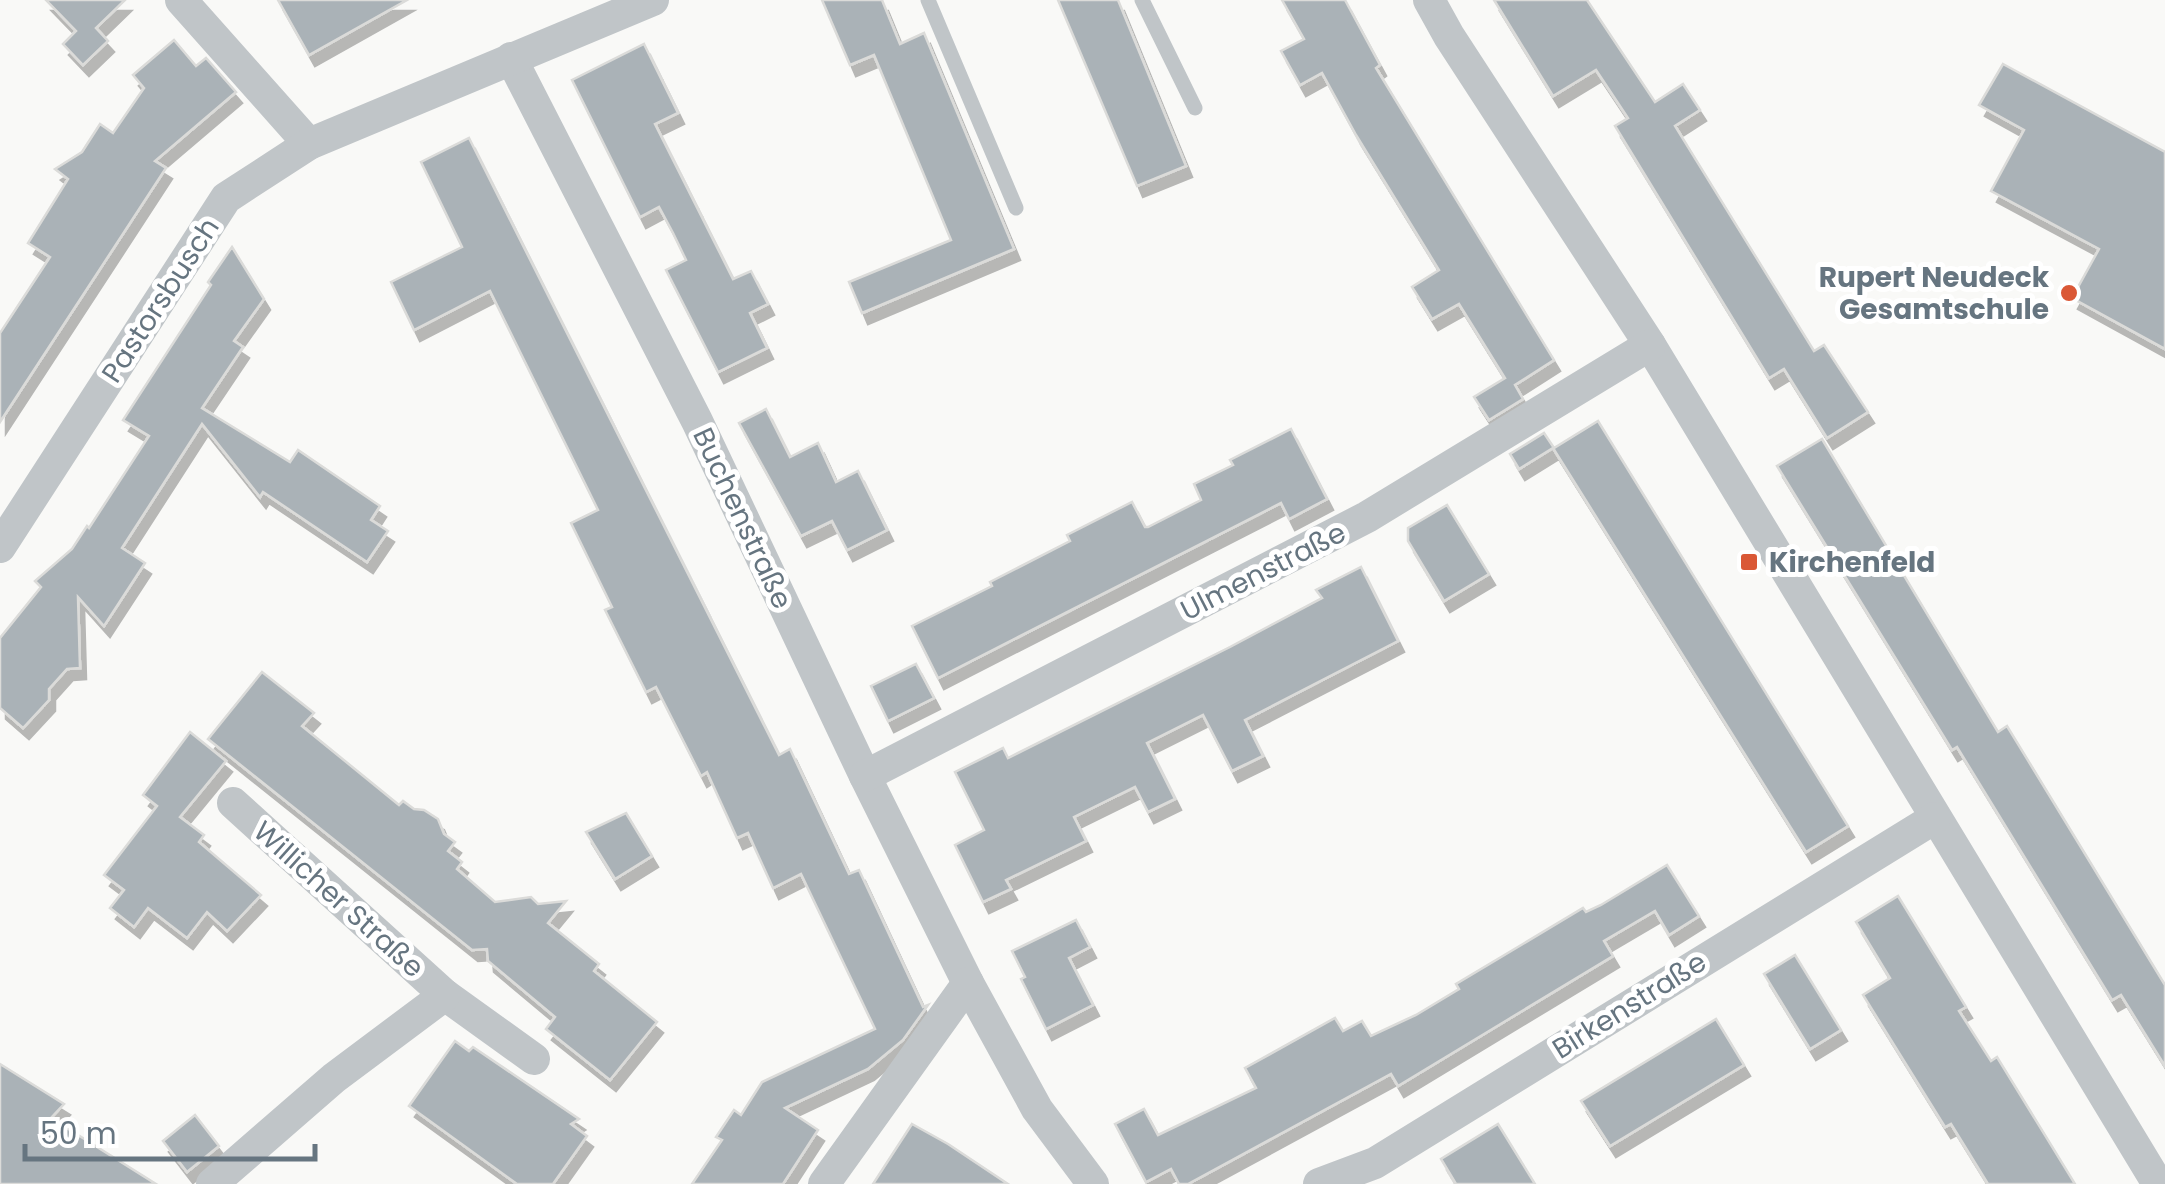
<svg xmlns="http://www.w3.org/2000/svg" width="2165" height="1184" viewBox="0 0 2165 1184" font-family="Poppins,sans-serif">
<defs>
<filter id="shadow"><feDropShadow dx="6" dy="11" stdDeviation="0" flood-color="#0004"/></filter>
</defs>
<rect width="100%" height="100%" fill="#f9f9f7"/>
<g fill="#aab2b7" stroke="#dbdbd9" stroke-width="2.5" filter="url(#shadow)">
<path d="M 46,0 L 125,0 L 96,28 L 108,41 L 83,65 L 63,44 L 76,31 Z"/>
<path d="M 278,0 L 407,0 L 309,55 Z"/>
<path d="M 822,0 L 882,0 L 900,44 L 924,33 L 1014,249 L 862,313 L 849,282 L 951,240 L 874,55 L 850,65 Z"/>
<path d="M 1058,0 L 1118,0 L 1186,166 L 1137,186 Z"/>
<path d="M 1282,0 L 1345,0 L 1380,65 L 1376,68 L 1554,360 L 1515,385 L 1523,399 L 1489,420 L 1474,397 L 1505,378 L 1459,304 L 1432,319 L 1412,287 L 1439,270 L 1356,135 L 1322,73 L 1300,85 L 1281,51 L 1304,39 Z"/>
<path d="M 1494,0 L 1587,0 L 1655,102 L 1683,84 L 1700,110 L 1675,126 L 1814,351 L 1824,345 L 1868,412 L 1827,438 L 1784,369 L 1769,378 L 1615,126 L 1628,118 L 1596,70 L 1553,96 Z"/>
<path d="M 174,40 L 196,66 L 206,58 L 236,92 L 155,161 L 166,168 L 0,422 L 0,333 L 50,257 L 28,243 L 68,179 L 55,169 L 82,152 L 100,124 L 113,133 L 144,88 L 133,75 Z"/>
<path d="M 644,44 L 678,113 L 655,124 L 733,279 L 751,271 L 768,304 L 750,313 L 767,348 L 718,372 L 666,270 L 686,260 L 673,233 L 659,207 L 640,217 L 572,80 Z"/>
<path d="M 2003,64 L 2165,152 L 2165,349 L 2072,298 L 2099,249 L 1991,191 L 2024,130 L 1979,105 Z"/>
<path d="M 469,138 L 779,755 L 790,749 L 849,874 L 859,870 L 923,1007 L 928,1005 L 903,1040 L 868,1069 L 785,1108 L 818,1130 L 783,1184 L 692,1184 L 722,1140 L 716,1137 L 734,1110 L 741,1115 L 762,1082 L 875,1029 L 801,874 L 773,888 L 748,833 L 737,838 L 707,772 L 701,776 L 656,687 L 646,692 L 605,610 L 612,607 L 571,523 L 598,510 L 490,291 L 414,330 L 391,282 L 462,247 L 421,162 Z"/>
<path d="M 232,247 L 264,299 L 234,341 L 243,347 L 202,408 L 290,462 L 298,450 L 380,506 L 371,520 L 388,531 L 367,562 L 263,492 L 260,497 L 202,424 L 122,548 L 145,563 L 104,626 L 78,597 L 80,668 L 67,669 L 49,689 L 49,700 L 23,728 L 0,708 L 0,638 L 41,587 L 35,581 L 72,549 L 87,526 L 89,528 L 149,436 L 123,420 L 211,285 L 208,282 Z"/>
<path d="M 766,409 L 790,457 L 818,443 L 836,482 L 858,471 L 887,530 L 847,550 L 832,521 L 801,536 L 739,423 Z"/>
<path d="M 1598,421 L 1848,826 L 1806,852 L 1553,448 L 1519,469 L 1510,454 L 1544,433 L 1554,448 Z"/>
<path d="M 1291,429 L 1327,499 L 1289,519 L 1281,503 L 938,678 L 912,626 L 992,586 L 990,582 L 1070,541 L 1067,535 L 1132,502 L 1145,527 L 1148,527 L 1201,500 L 1194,484 L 1233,465 L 1230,460 Z"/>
<path d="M 1822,439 L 1998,732 L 2007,726 L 2165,985 L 2165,1066 L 2121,995 L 2112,1000 L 1957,747 L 1952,750 L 1777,466 Z"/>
<path d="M 1447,505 L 1489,574 L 1444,601 L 1408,541 L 1408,528 Z"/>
<path d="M 1361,567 L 1398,641 L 1245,720 L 1263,756 L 1232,771 L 1203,715 L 1147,743 L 1175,799 L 1148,812 L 1135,787 L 1074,817 L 1086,841 L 1006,880 L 1011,889 L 983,902 L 955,845 L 984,830 L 955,772 L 1003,748 L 1008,758 L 1230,647 L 1322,598 L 1316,590 Z"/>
<path d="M 916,664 L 934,698 L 888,721 L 871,686 Z"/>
<path d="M 262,672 L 314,713 L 302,726 L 399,805 L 403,801 L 414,809 L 424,810 L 438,819 L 444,834 L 455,842 L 448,851 L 462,862 L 457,869 L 495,902 L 531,897 L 538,904 L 566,901 L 548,923 L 599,964 L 594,971 L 657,1022 L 610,1080 L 546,1029 L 555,1017 L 488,961 L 487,949 L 472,950 L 208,739 Z"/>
<path d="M 190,732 L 226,761 L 180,817 L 204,835 L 199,842 L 261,895 L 227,931 L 207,912 L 187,938 L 148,908 L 134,927 L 110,908 L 124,890 L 104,875 L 157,806 L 143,795 Z"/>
<path d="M 626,813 L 652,856 L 615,879 L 586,832 Z"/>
<path d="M 1667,865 L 1699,916 L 1669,935 L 1655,911 L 1604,941 L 1613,956 L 1398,1086 L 1391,1074 L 1188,1184 L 1179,1184 L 1171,1169 L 1146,1182 L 1115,1124 L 1144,1109 L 1158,1135 L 1256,1088 L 1245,1068 L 1335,1018 L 1343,1031 L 1362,1021 L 1371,1036 L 1416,1015 L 1459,989 L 1456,984 L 1583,908 L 1586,912 L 1601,905 Z"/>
<path d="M 1898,896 L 1966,1007 L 1959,1011 L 1991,1061 L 1997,1057 L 2075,1184 L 1988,1184 L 1951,1124 L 1945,1127 L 1863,995 L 1890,978 L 1856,922 Z"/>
<path d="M 1076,920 L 1090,947 L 1069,958 L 1093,1005 L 1046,1029 L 1021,979 L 1025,977 L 1012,951 Z"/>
<path d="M 1795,955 L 1841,1030 L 1810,1049 L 1764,974 Z"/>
<path d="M 1716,1019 L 1744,1065 L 1610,1146 L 1581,1101 Z"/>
<path d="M 455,1041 L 469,1051 L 473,1047 L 579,1119 L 571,1124 L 587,1136 L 553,1184 L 517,1184 L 409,1106 Z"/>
<path d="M 0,1064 L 64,1104 L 51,1118 L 156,1184 L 0,1184 Z"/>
<path d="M 195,1115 L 219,1146 L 187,1172 L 163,1141 Z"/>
<path d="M 912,1124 L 948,1144 L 1008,1184 L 873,1184 Z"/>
<path d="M 1498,1124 L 1535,1184 L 1456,1184 L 1441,1159 Z"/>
</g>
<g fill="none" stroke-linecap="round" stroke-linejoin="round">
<g stroke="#c0c5c8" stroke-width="15">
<path d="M 928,0 L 1016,208"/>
<path d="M 1142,0 L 1195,108"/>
</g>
<g stroke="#c0c5c8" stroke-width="32">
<path d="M 181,0 L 309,144"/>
<path d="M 1429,0 L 1449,36 L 1650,345 L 2158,1184"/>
<path d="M 511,58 L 697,421 L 865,776 L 968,983 L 1037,1109 L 1093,1184"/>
<path d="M 0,547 L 226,198 L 309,144 L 653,0"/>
<path d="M 865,776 L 1367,517 L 1650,345"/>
<path d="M 445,995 L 534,1059"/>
<path d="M 212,1184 L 334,1078 L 445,995 L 233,803"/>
<path d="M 824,1184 L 968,983"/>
<path d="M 1319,1184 L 1375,1163 L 1935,818"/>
</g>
</g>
<g fill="#da5836" stroke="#fff" stroke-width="4">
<circle cx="2069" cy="293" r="10"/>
<rect x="1739" y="552" width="20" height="20" rx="5"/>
</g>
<g text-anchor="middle" stroke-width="10" stroke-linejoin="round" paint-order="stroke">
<g font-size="28" font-weight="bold" fill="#667580" stroke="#fff" text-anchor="end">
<text x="2049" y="287">Rupert Neudeck<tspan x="2049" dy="32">Gesamtschule</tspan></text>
<text x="1769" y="572" text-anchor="start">Kirchenfeld</text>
</g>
<g font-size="28" fill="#667580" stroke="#fff">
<text transform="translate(160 300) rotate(-57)" y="10">Pastorsbusch</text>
<text transform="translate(743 518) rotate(65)" y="10">Buchenstraße</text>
<text transform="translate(1263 571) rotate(-27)" y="10">Ulmenstraße</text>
<text transform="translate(339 899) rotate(42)" y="10">Willicher Straße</text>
<text transform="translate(1629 1005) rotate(-32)" y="10">Birkenstraße</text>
</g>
</g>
<path d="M25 1144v15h290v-15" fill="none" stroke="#667580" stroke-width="5"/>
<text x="40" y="1144" font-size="30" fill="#667580" stroke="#ffffff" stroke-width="8" paint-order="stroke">50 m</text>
</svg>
